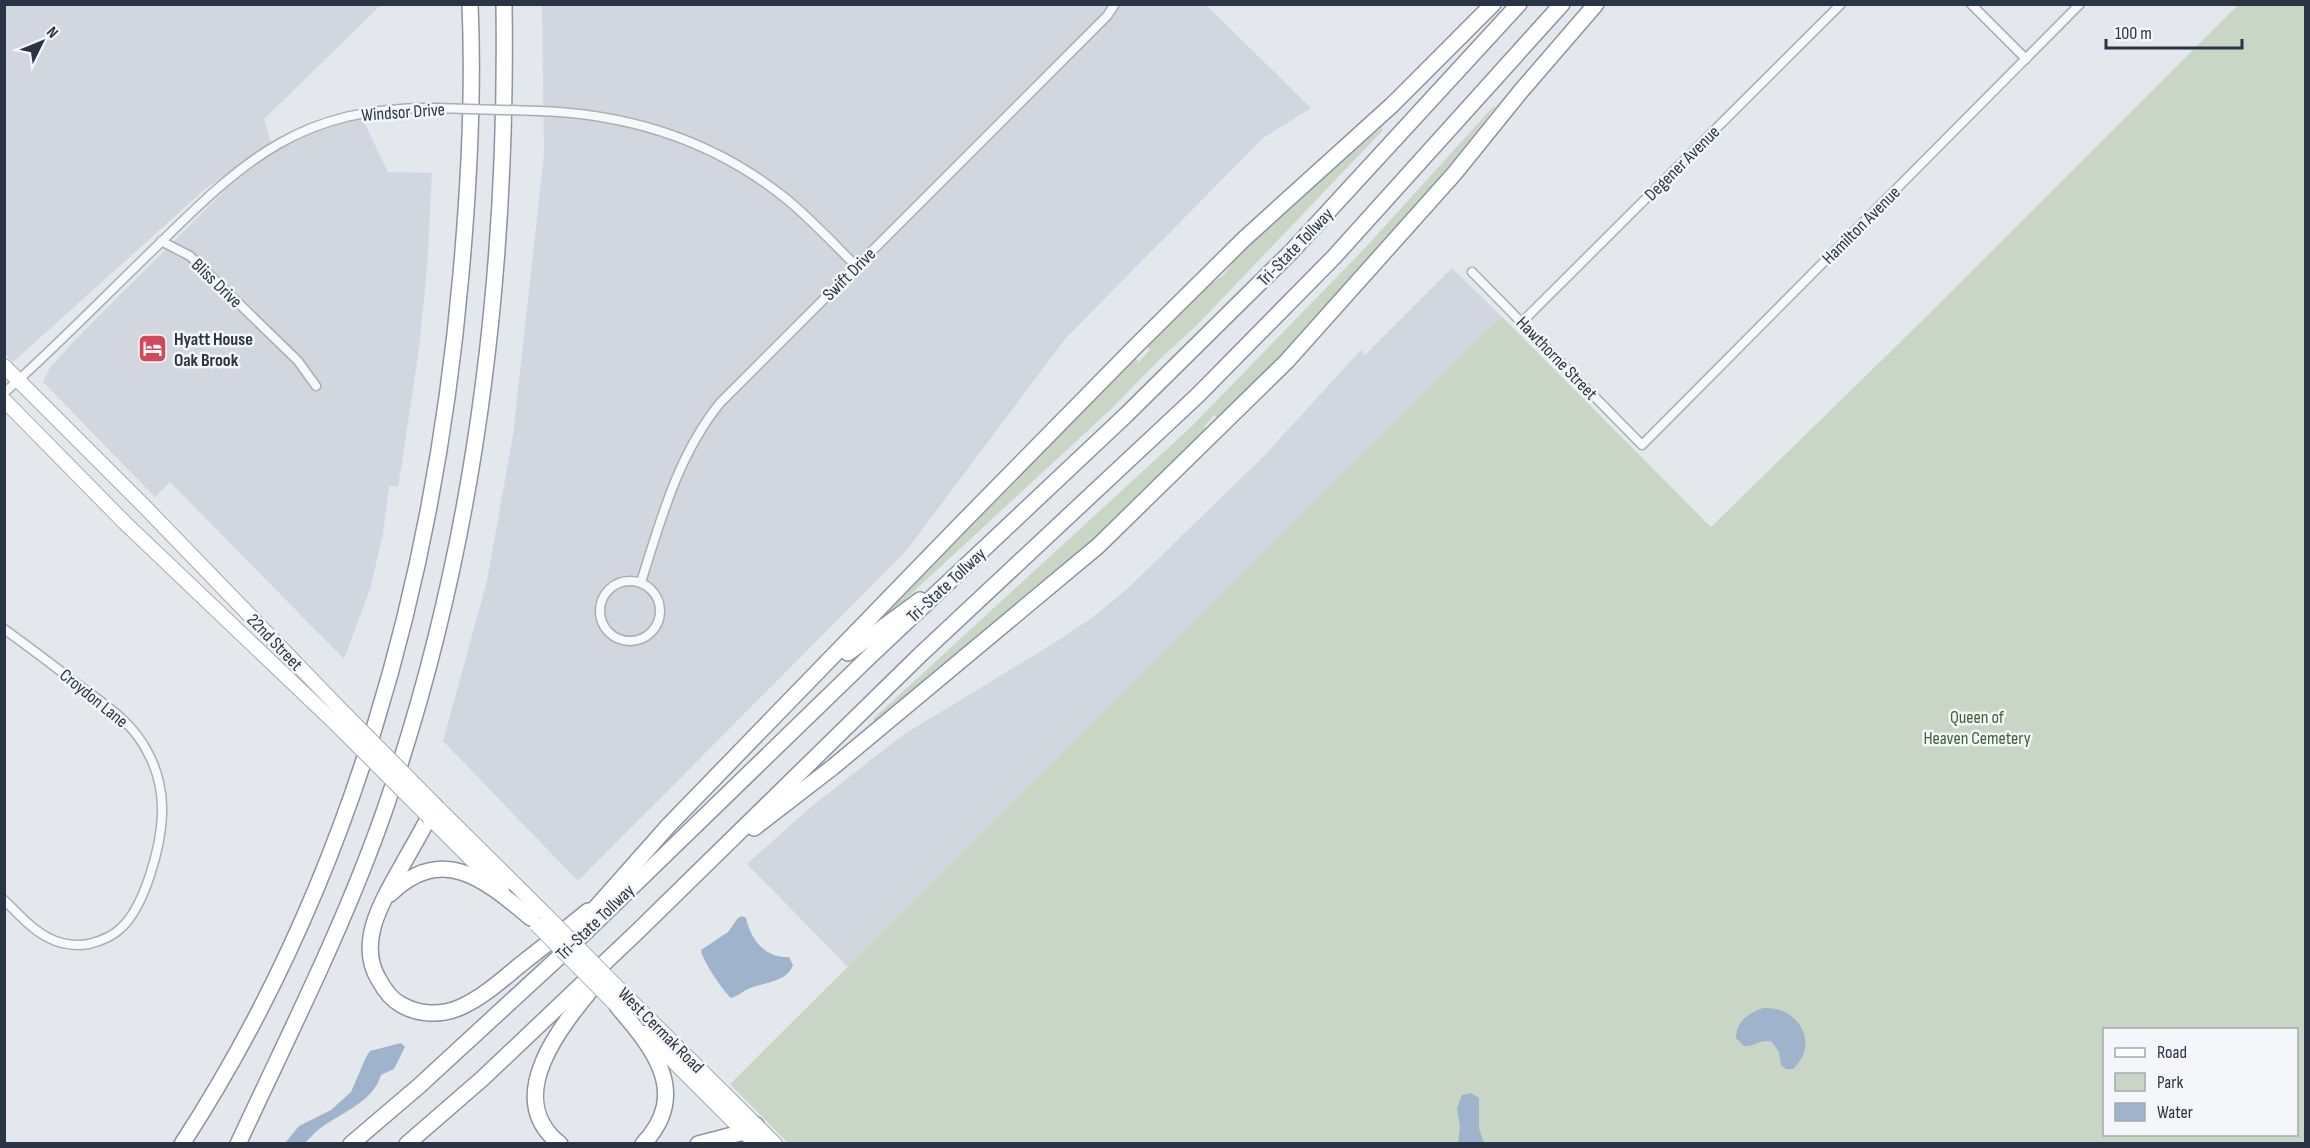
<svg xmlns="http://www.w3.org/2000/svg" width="2310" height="1148" viewBox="0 0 2310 1148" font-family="'Sofia Sans Condensed',sans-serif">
<rect width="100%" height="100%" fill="#e4e7ec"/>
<g fill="#d2d6de">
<path d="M 4,5 L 381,5 L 264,119 L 271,143 L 204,190 L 13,362 L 4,353 Z"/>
<path d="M 542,5 L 1206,5 L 1311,108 L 1263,138 L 1065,339 L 906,551 L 578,881 L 443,741 L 487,581 L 513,435 L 544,154 Z"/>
<path d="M 362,118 L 388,172 L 432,173 L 427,268 L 419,348 L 402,463 L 398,486 L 389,486 L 383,534 L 370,589 L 344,659 L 170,482 L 155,497 L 43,382 L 49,369 L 76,339 L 235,180 L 265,155 L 300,137 L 330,126 Z"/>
<path d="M 1452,268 L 1501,316 L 848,967 L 747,864 L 812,806 L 903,735 L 1051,645 L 1093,617 L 1126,590 L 1263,457 L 1361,350 L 1365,355 Z"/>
</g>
<g fill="#c9d6c5" fill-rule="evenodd">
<path d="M 2238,5 L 2305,5 L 2305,1143 L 789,1144 L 730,1084 L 1501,316 L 1711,527 L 1928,315 ZM 2104,1030 L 2296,1030 L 2296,1134 L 2104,1134 Z"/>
<path d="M 1497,105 L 1414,210 L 1325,310 L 1219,419 L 1214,415 L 1204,427 L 1209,432 L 1138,494 L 1121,515 L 1066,565 L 875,721 L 873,719 L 1191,427 L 1366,247 L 1491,109 Z"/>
<path d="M 1381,128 L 1383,130 L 1197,325 L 1164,355 L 1110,410 L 884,619 L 882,618 L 1126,368 L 1125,367 L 1135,358 L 1139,362 L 1150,350 L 1145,344 L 1211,284 L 1225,274 L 1233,262 L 1289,208 Z"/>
</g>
<g fill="#9fb4cc">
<path d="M 742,916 L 746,918 C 751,940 765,958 789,957 L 793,965 C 787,981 768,982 753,987 C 745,989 739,996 731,998 C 723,991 702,960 701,950 L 728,932 L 738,918 Z"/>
<path d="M 1763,1008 C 1798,1006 1821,1043 1793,1069 L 1786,1069 L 1781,1065 L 1779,1052 L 1772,1042 C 1761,1038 1755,1047 1744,1046 L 1736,1038 C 1736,1022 1749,1012 1763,1008 Z"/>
<path d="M 401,1043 L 405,1047 L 394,1069 L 381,1075 C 373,1103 338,1114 318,1130 C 313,1134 309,1140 304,1143 L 285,1143 L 299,1126 L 331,1110 L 351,1092 L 366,1057 L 370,1051 Z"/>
<path d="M 1471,1093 L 1479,1098 L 1479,1128 L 1484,1143 L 1458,1143 L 1460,1127 L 1457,1108 L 1462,1095 Z"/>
</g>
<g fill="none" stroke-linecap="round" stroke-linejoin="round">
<defs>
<g id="minor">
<path d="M 1971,4 L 2026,59"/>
<path d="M 539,111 C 629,114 712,140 784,197 C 810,218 833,243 856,266"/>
<path d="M 161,241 L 190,256 L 298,361 L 316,386"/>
<path d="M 1472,272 L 1642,445 L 2080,4"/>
<path d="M 1522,322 L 1841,4"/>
<path d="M 4,393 C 56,347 105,296 155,248 C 245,159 301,106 436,108"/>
<circle cx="630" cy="611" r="30"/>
<path d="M 641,582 C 661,519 678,455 720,403 L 1107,16 L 1115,4"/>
<path d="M 4,629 C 29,647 53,665 77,684 C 104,704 133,722 148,753 C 158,771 163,794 162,814 C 161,846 145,906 121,928 C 112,937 101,941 89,944 C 76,946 62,945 49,938 C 32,930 18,913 4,900"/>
</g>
<g id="primary">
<path d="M 4,366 L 146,508 L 345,714"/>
<path d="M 4,400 L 125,523 L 336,724"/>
<path d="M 436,806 L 547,916"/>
<path d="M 429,817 L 502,890"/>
<path d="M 627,997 L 775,1144"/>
<path d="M 645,1033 L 756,1144"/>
</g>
<g id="motorway">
<path d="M 848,653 L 920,600"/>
<path d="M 435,806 C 425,825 415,843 404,862 C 385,897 355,941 379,980 C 384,989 391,999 400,1004 C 418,1015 441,1016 461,1007 C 483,997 502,980 520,965 C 543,947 566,929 588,911"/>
<path d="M 754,828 L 833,767 L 1098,546 L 1287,361 L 1454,174 L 1521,91 L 1596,4"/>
<path d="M 390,894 C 443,843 485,880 531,918"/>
<path d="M 584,921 L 669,825 L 960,525 L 1136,346 L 1244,239 L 1392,105 L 1493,4"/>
<path d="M 617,1006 C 653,1048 691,1093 643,1144"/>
<path d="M 182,1144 C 351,884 434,580 461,274 C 469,185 474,94 470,4"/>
<path d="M 238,1144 C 289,1034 344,926 384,812 C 474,554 508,277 504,4"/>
<path d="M 351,1144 L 419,1086 L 570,947 L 868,658 L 1126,415 L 1291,252 L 1519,4"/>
<path d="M 407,1144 L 483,1078 L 637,932 L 920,655 L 1198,395 L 1334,257 L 1562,4"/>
<path d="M 560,1144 C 499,1096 566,1020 600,979"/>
<path d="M 698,1144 L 744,1132 L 756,1125"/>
</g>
</defs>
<use href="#minor" stroke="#a9aeb7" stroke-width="11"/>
<use href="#primary" stroke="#a3abb8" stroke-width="16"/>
<use href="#motorway" stroke="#8b94a3" stroke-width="18"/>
<use href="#minor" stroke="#f7f8fa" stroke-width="8"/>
<use href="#primary" stroke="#fff" stroke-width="14"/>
<use href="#motorway" stroke="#fff" stroke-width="15"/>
<defs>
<path id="minor-bridge" d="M 436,108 L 539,111"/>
<g id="primary-bridge">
<path d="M 345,714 L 436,806"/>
<path d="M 336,724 L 429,817"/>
<path d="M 547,916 L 627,997"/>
<path d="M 537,925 L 617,1006"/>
</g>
</defs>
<use href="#minor-bridge" stroke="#a9aeb7" stroke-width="11" stroke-linecap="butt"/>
<use href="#primary-bridge" stroke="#a3abb8" stroke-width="16" stroke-linecap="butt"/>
<use href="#minor-bridge" stroke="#f7f8fa" stroke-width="8"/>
<use href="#primary-bridge" stroke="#fff" stroke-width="14"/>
</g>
<defs>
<symbol id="hotel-square" viewBox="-11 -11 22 22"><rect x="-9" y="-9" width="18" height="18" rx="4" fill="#d1495b" stroke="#f4f6f9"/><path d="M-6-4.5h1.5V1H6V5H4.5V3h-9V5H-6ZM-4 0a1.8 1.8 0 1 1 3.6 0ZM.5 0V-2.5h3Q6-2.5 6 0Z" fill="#fff"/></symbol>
</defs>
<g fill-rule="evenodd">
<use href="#hotel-square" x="136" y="332" width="33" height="33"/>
</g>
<g text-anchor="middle" stroke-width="5" stroke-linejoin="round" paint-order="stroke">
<g font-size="18" fill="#2b3445" stroke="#f4f6f9">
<text transform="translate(403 112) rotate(-4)" y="6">Windsor Drive</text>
<text transform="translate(1682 163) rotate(-45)" y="6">Degener Avenue</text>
<text transform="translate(1861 225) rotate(-45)" y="6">Hamilton Avenue</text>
<text transform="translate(1295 247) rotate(-46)" y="6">Tri-State Tollway</text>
<text transform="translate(849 274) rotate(-45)" y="6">Swift Drive</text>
<text transform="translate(217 283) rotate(44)" y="6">Bliss Drive</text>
<text transform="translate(1557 358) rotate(46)" y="6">Hawthorne Street</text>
<text transform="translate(946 585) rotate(-43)" y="6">Tri-State Tollway</text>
<text transform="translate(275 642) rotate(46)" y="6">22nd Street</text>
<text transform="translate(94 698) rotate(39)" y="6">Croydon Lane</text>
<text transform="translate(595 922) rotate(-44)" y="6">Tri-State Tollway</text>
<text transform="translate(661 1030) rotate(45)" y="6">West Cermak Road</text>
</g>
<g font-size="18" font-weight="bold" fill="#2b3445" stroke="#f4f6f9" text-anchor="start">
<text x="174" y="345">Hyatt House<tspan x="174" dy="21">Oak Brook</tspan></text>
</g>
<g font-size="18" fill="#3f6138" stroke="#f4f6f9">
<text x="1977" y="723">Queen of<tspan x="1977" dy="21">Heaven Cemetery</tspan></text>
</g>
</g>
<rect width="2310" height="1148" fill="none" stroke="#2b3445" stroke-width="12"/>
<rect x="2103" y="1028" width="195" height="108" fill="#f4f6f9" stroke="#a4a8b1" stroke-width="1.5"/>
<rect x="2115" y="1048" width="30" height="9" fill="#ffffff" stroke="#a4a8b1" stroke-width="1.5"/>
<text x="2157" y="1058" font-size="18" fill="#2b3445">Road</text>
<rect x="2115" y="1073" width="30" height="18" fill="#c9d6c5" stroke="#a4a8b1" stroke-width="1.5"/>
<text x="2157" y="1088" font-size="18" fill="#2b3445">Park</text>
<rect x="2115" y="1103" width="30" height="18" fill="#9fb4cc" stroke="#a4a8b1" stroke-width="1.5"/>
<text x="2157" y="1118" font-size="18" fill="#2b3445">Water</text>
<g transform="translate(42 42) rotate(47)" stroke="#f4f6f9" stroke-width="4.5" paint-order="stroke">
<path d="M0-4.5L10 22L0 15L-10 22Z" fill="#2b3445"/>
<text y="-9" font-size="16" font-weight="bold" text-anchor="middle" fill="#2b3445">N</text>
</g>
<path d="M2106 39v9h136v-9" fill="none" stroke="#2b3445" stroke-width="3"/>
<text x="2115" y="39" font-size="18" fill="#2b3445" stroke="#f4f6f9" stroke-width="4.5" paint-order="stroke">100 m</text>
</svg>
